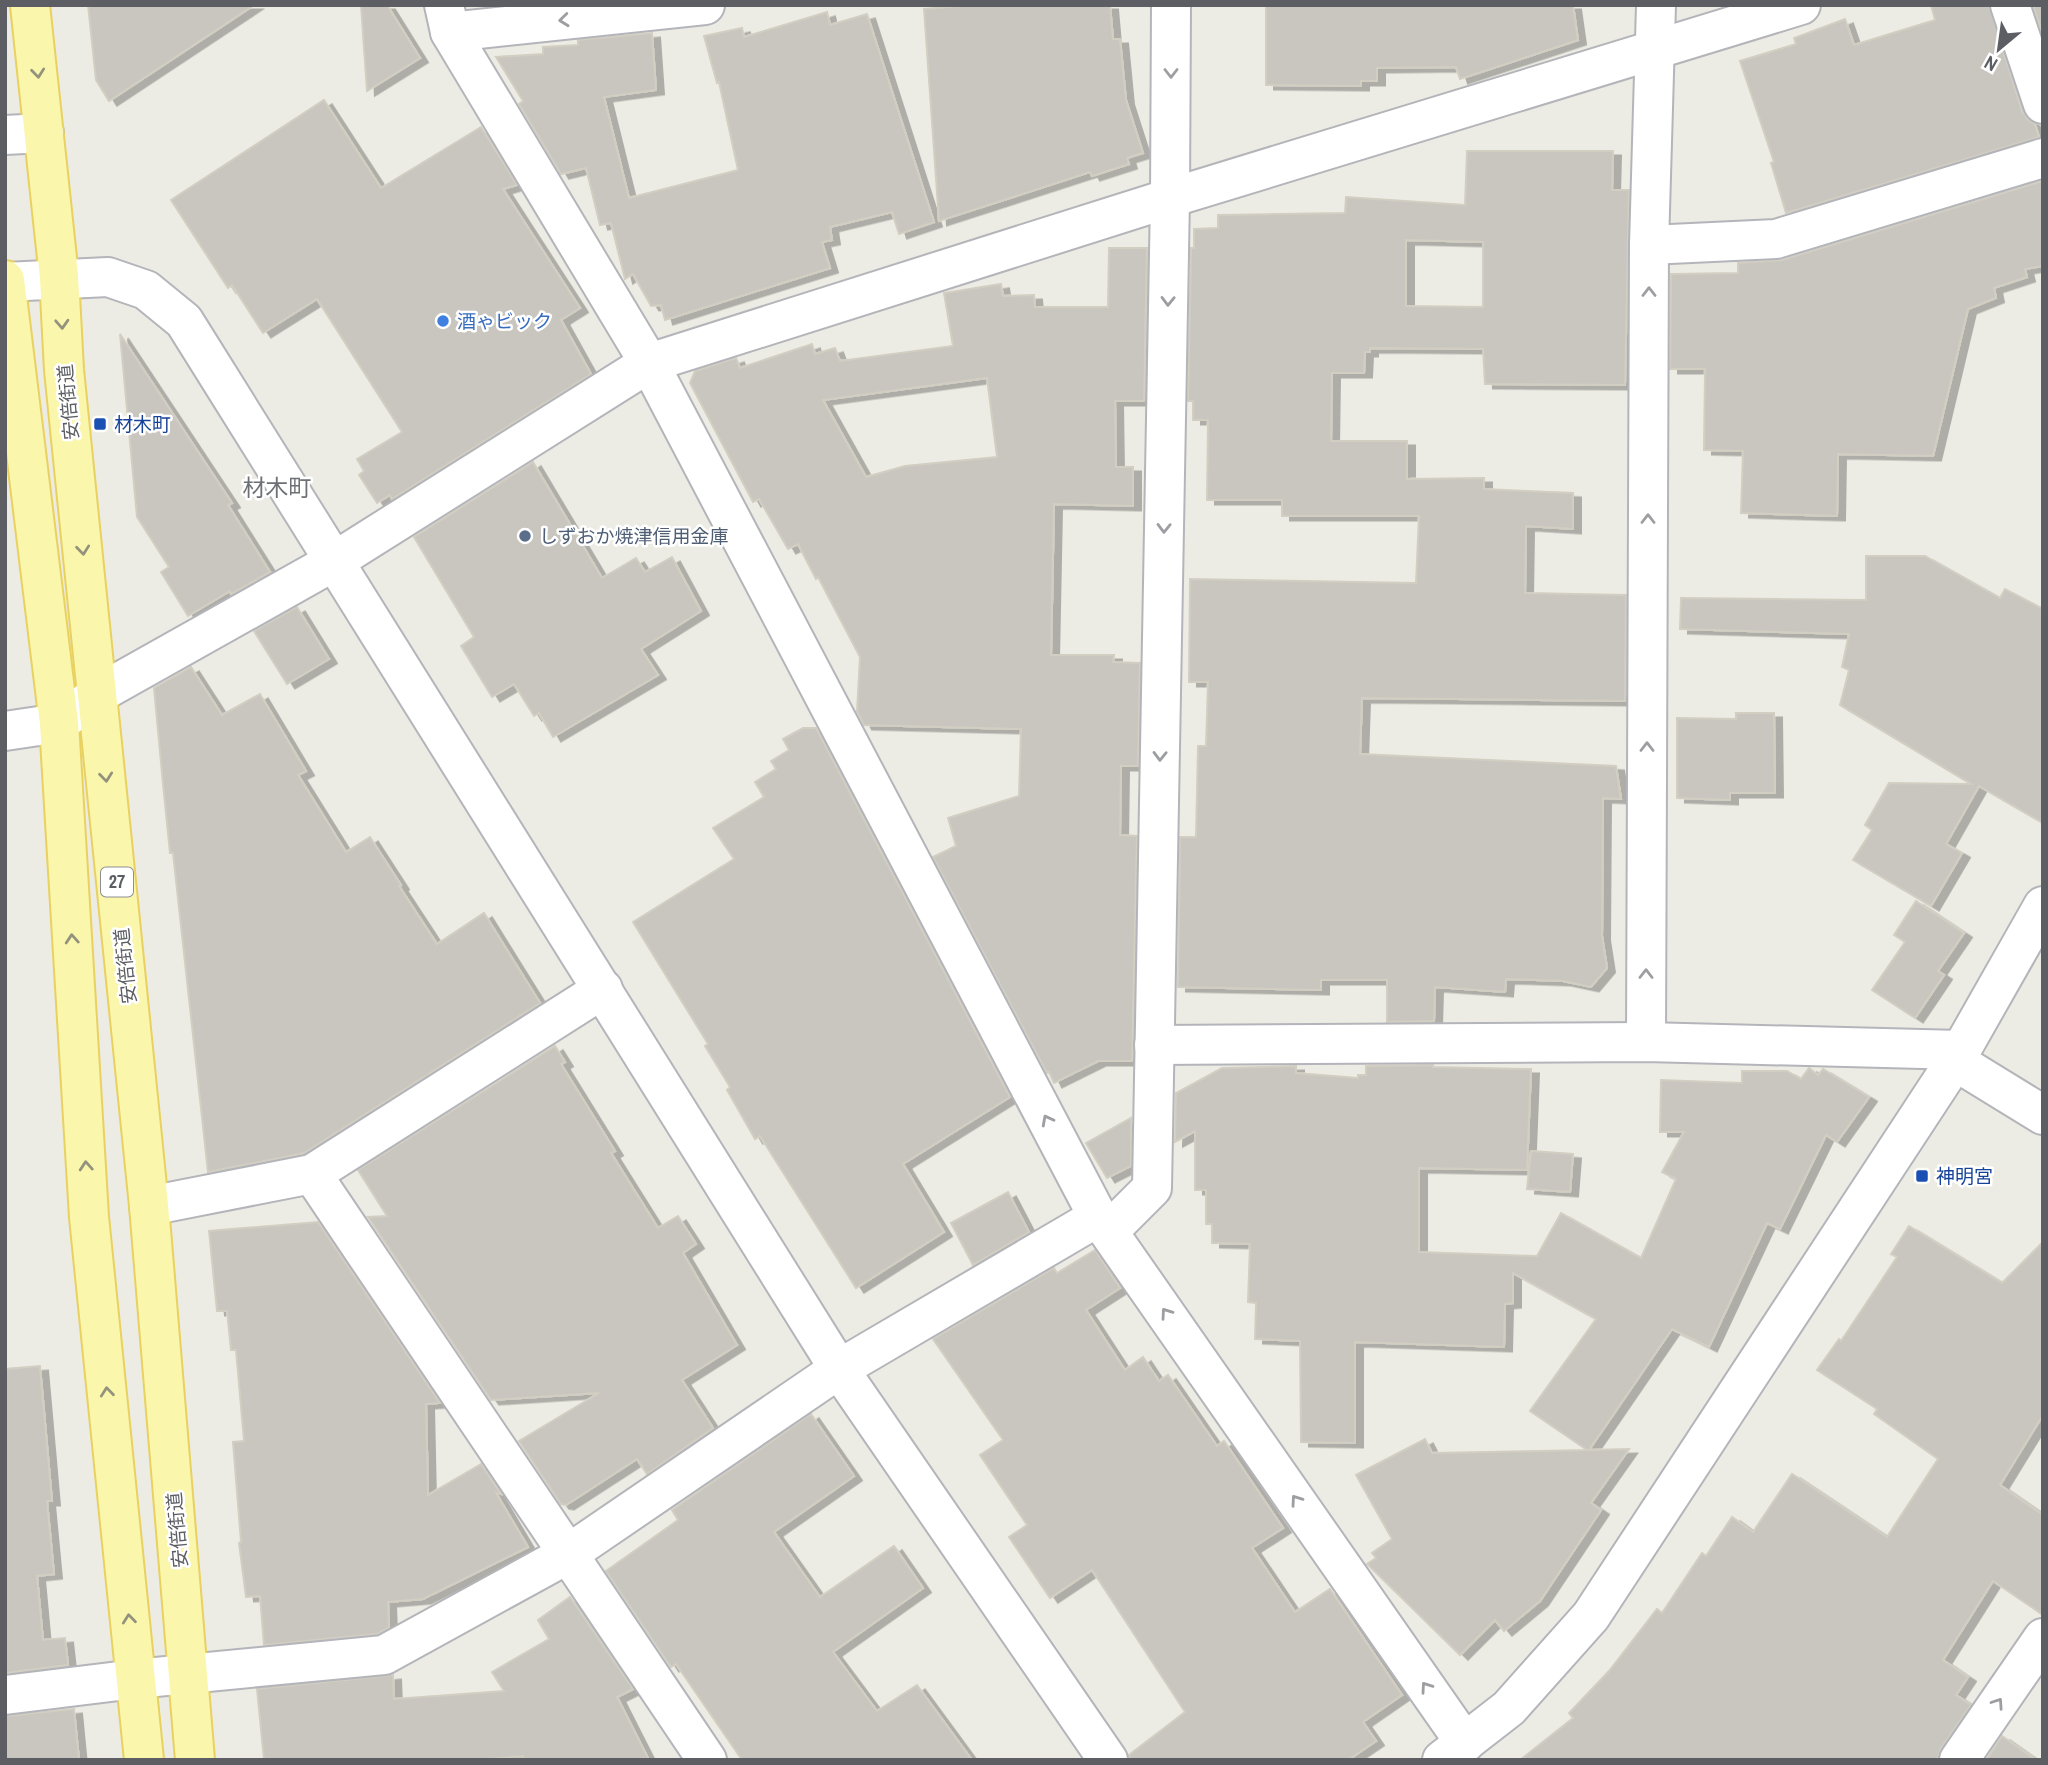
<svg xmlns="http://www.w3.org/2000/svg" width="2048" height="1765" viewBox="0 0 2048 1765" font-family="'Archivo Narrow','Noto Sans JP',sans-serif">
<defs>
<filter id="shadow"><feDropShadow dx="8" dy="4.5" stdDeviation="0" flood-color="#0004"/></filter>
</defs>
<rect width="100%" height="100%" fill="#edece4"/>
<g fill="#c9c6c0" stroke="#d2cec2" stroke-width="2" fill-rule="evenodd" filter="url(#shadow)">
<path d="M 88,5 L 254,5 L 109,101 L 96,80 Z"/>
<path d="M 361,5 L 387,5 L 420,58 L 367,91 Z"/>
<path d="M 973,5 L 1110,5 L 1113,39 L 1120,39 L 1126,100 L 1143,153 L 1127,158 L 1129,164 L 1092,176 L 1090,172 L 939,221 L 924,9 Z"/>
<path d="M 1266,5 L 1573,5 L 1578,40 L 1460,79 L 1456,67 L 1377,68 L 1377,81 L 1361,81 L 1361,86 L 1266,85 Z"/>
<path d="M 1931,5 L 1989,5 L 2022,111 L 2028,120 L 2035,124 L 2039,137 L 1786,213 L 1771,163 L 1774,162 L 1740,61 L 1796,44 L 1794,38 L 1845,19 L 1854,45 L 1935,20 Z"/>
<path d="M 2033,5 L 2043,5 L 2043,34 Z"/>
<path d="M 827,12 L 830,25 L 867,14 L 934,222 L 899,234 L 892,212 L 830,227 L 832,240 L 822,242 L 830,268 L 665,320 L 661,305 L 651,306 L 633,274 L 625,279 L 611,223 L 600,225 L 586,168 L 561,174 L 519,104 L 523,101 L 496,57 L 543,54 L 543,47 L 578,45 L 578,40 L 652,33 L 656,90 L 604,97 L 629,198 L 738,170 L 719,82 L 717,83 L 704,36 L 742,28 L 744,37 Z"/>
<path d="M 324,100 L 381,188 L 481,127 L 517,185 L 503,189 L 580,308 L 561,320 L 591,374 L 392,499 L 390,495 L 377,503 L 359,475 L 364,471 L 357,459 L 402,432 L 317,299 L 263,333 L 232,285 L 228,288 L 171,200 Z"/>
<path d="M 1467,151 L 1613,151 L 1612,190 L 1629,190 L 1625,385 L 1485,384 L 1483,349 L 1370,348 L 1370,352 L 1365,352 L 1364,373 L 1332,373 L 1331,441 L 1407,441 L 1407,479 L 1484,478 L 1484,489 L 1573,493 L 1573,529 L 1526,526 L 1525,593 L 1626,595 L 1625,701 L 1362,698 L 1360,754 L 1616,766 L 1621,799 L 1603,798 L 1602,936 L 1607,968 L 1591,987 L 1563,981 L 1506,979 L 1505,992 L 1435,987 L 1434,1021 L 1387,1022 L 1387,980 L 1321,980 L 1321,990 L 1178,987 L 1180,837 L 1196,837 L 1198,746 L 1206,746 L 1208,682 L 1189,682 L 1190,579 L 1416,583 L 1419,516 L 1282,516 L 1282,500 L 1207,500 L 1208,420 L 1193,420 L 1193,401 L 1188,401 L 1191,248 L 1194,248 L 1194,229 L 1218,228 L 1218,215 L 1345,213 L 1346,197 L 1465,205 ZM 1406,240 L 1483,242 L 1483,307 L 1406,306 Z"/>
<path d="M 2043,181 L 2043,266 L 2025,269 L 2027,277 L 1994,288 L 1996,298 L 1968,309 L 1933,456 L 1838,454 L 1837,516 L 1741,513 L 1743,451 L 1704,450 L 1705,369 L 1670,369 L 1671,274 L 1738,273 L 1738,263 L 1782,260 Z"/>
<path d="M 1109,248 L 1147,248 L 1144,401 L 1115,401 L 1116,467 L 1133,467 L 1133,506 L 1054,504 L 1051,655 L 1114,655 L 1113,662 L 1140,663 L 1138,766 L 1121,766 L 1120,835 L 1137,836 L 1132,1061 L 1098,1061 L 1054,1083 L 1049,1072 L 1047,1073 L 933,857 L 956,846 L 948,818 L 1019,796 L 1021,729 L 864,725 L 857,711 L 860,657 L 818,577 L 816,579 L 798,544 L 788,549 L 759,499 L 753,502 L 690,383 L 695,371 L 736,358 L 740,368 L 812,344 L 815,354 L 835,348 L 840,361 L 953,346 L 944,293 L 1001,284 L 1003,296 L 1034,295 L 1035,307 L 1108,307 ZM 987,378 L 997,457 L 905,466 L 866,477 L 823,400 Z"/>
<path d="M 120,334 L 232,503 L 228,505 L 270,572 L 231,594 L 230,591 L 188,616 L 161,572 L 169,567 L 137,517 Z"/>
<path d="M 533,462 L 602,578 L 636,558 L 645,572 L 672,557 L 701,611 L 641,649 L 658,675 L 553,737 L 539,713 L 534,716 L 514,684 L 492,697 L 461,646 L 474,637 L 414,537 Z"/>
<path d="M 1866,556 L 1925,556 L 2000,598 L 2005,589 L 2043,609 L 2043,823 L 1979,786 L 1946,844 L 1962,853 L 1931,906 L 1853,860 L 1872,830 L 1865,825 L 1889,783 L 1971,784 L 1840,705 L 1849,670 L 1842,667 L 1849,634 L 1680,629 L 1681,598 L 1866,600 Z"/>
<path d="M 297,607 L 329,659 L 287,684 L 254,631 Z"/>
<path d="M 191,667 L 222,715 L 260,694 L 306,771 L 298,775 L 346,852 L 370,837 L 401,885 L 399,886 L 437,944 L 484,913 L 540,1003 L 304,1153 L 208,1172 L 173,853 L 170,853 L 163,784 L 154,688 Z"/>
<path d="M 1736,713 L 1774,713 L 1775,793 L 1730,793 L 1730,800 L 1677,798 L 1677,718 L 1736,719 Z"/>
<path d="M 803,728 L 816,728 L 1010,1097 L 903,1164 L 944,1232 L 856,1288 L 760,1136 L 755,1139 L 727,1090 L 730,1087 L 705,1046 L 708,1044 L 633,922 L 734,859 L 713,828 L 764,797 L 755,782 L 776,769 L 771,761 L 789,750 L 783,739 Z"/>
<path d="M 1916,901 L 1964,933 L 1938,971 L 1944,975 L 1915,1018 L 1872,990 L 1905,942 L 1894,935 Z"/>
<path d="M 555,1046 L 565,1062 L 561,1064 L 615,1151 L 611,1153 L 658,1228 L 678,1216 L 696,1244 L 683,1253 L 737,1345 L 682,1380 L 713,1428 L 647,1474 L 637,1459 L 566,1505 L 561,1504 L 519,1441 L 599,1393 L 491,1400 L 368,1217 L 387,1216 L 358,1170 Z"/>
<path d="M 1433,1065 L 1433,1067 L 1531,1069 L 1527,1170 L 1419,1168 L 1419,1252 L 1537,1256 L 1561,1213 L 1641,1258 L 1676,1179 L 1662,1172 L 1684,1132 L 1660,1132 L 1661,1080 L 1742,1083 L 1742,1071 L 1787,1071 L 1801,1079 L 1809,1068 L 1818,1075 L 1823,1069 L 1869,1097 L 1837,1142 L 1826,1135 L 1780,1229 L 1767,1223 L 1709,1347 L 1672,1329 L 1589,1450 L 1629,1449 L 1591,1503 L 1601,1510 L 1540,1601 L 1504,1631 L 1495,1620 L 1460,1655 L 1367,1564 L 1376,1558 L 1372,1553 L 1392,1539 L 1356,1475 L 1425,1439 L 1432,1453 L 1587,1450 L 1530,1411 L 1596,1319 L 1513,1273 L 1513,1303 L 1505,1304 L 1504,1347 L 1355,1342 L 1355,1443 L 1301,1442 L 1300,1341 L 1255,1339 L 1256,1303 L 1248,1302 L 1250,1244 L 1212,1243 L 1212,1224 L 1206,1224 L 1206,1190 L 1195,1190 L 1195,1131 L 1175,1142 L 1176,1093 L 1222,1068 L 1296,1066 L 1296,1073 L 1358,1078 L 1358,1075 L 1366,1075 L 1366,1066 Z"/>
<path d="M 1131,1118 L 1131,1166 L 1107,1178 L 1086,1143 Z"/>
<path d="M 1531,1151 L 1573,1154 L 1570,1192 L 1527,1189 Z"/>
<path d="M 1008,1192 L 1029,1232 L 973,1265 L 951,1223 Z"/>
<path d="M 318,1222 L 440,1403 L 426,1404 L 428,1495 L 481,1464 L 501,1494 L 496,1493 L 528,1547 L 423,1599 L 388,1602 L 389,1627 L 377,1634 L 264,1645 L 260,1596 L 246,1597 L 239,1543 L 241,1542 L 233,1442 L 244,1441 L 236,1350 L 231,1350 L 227,1311 L 217,1311 L 209,1231 Z"/>
<path d="M 1909,1226 L 2002,1283 L 2043,1242 L 2043,1415 L 2000,1485 L 2043,1515 L 2043,1615 L 1993,1581 L 1943,1660 L 1968,1677 L 1956,1695 L 1971,1705 L 1941,1748 L 1937,1760 L 1520,1760 L 1573,1718 L 1569,1713 L 1609,1671 L 1657,1609 L 1662,1613 L 1702,1553 L 1706,1556 L 1732,1517 L 1753,1532 L 1792,1474 L 1887,1537 L 1938,1459 L 1874,1414 L 1877,1409 L 1817,1370 L 1839,1339 L 1841,1341 L 1897,1257 L 1891,1254 Z"/>
<path d="M 1095,1250 L 1120,1288 L 1086,1310 L 1125,1370 L 1143,1357 L 1159,1381 L 1168,1375 L 1217,1446 L 1224,1441 L 1283,1528 L 1252,1548 L 1295,1612 L 1330,1589 L 1402,1695 L 1363,1722 L 1376,1741 L 1348,1760 L 1130,1760 L 1129,1755 L 1185,1712 L 1092,1570 L 1050,1598 L 1009,1537 L 1027,1525 L 980,1455 L 1003,1440 L 933,1339 L 1054,1268 L 1057,1273 Z"/>
<path d="M 40,1366 L 52,1501 L 47,1501 L 54,1574 L 37,1576 L 43,1640 L 65,1638 L 68,1665 L 5,1673 L 5,1369 Z"/>
<path d="M 811,1414 L 854,1476 L 774,1532 L 820,1597 L 894,1546 L 923,1588 L 833,1652 L 877,1711 L 917,1685 L 972,1760 L 742,1760 L 676,1664 L 671,1667 L 606,1571 L 678,1520 L 672,1510 Z"/>
<path d="M 570,1597 L 633,1689 L 617,1697 L 649,1760 L 524,1760 L 523,1756 L 477,1760 L 264,1760 L 257,1689 L 393,1675 L 394,1699 L 504,1691 L 492,1672 L 549,1639 L 538,1620 Z"/>
<path d="M 74,1709 L 79,1760 L 5,1760 L 5,1716 Z"/>
<path d="M 2002,1736 L 2036,1760 L 1986,1760 Z"/>
</g>
<g fill="none" stroke-linecap="round" stroke-linejoin="round">
<defs>
<g id="minor">
<path d="M 444,5 L 450,32 L 649,363 L 1098,1217 L 1465,1743"/>
<path d="M 2010,5 L 2043,104"/>
<path d="M 450,32 L 705,5"/>
<path d="M 5,135 L 44,133"/>
<path d="M 1649,245 L 1776,239 L 2043,158"/>
<path d="M 5,731 L 59,723 L 98,694 L 333,562 L 649,363"/>
<path d="M 1646,1042 L 1649,245 L 1656,5"/>
<path d="M 1154,1045 L 1646,1042 L 1961,1050"/>
<path d="M 1955,1061 L 2043,1115"/>
<path d="M 312,1174 L 603,989"/>
<path d="M 149,1206 L 312,1174 L 707,1760"/>
<path d="M 1109,1231 L 1152,1188 L 1170,198 L 1171,5"/>
<path d="M 5,1695 L 135,1679 L 384,1655 L 568,1554 L 839,1369 L 1098,1217"/>
<path d="M 1959,1760 L 2043,1638"/>
</g>
<g id="tertiary">
<path d="M 5,282 L 108,277 L 146,290 L 184,321 L 839,1369 L 1108,1760"/>
<path d="M 649,363 L 1170,198 L 1801,5"/>
<path d="M 1442,1760 L 1509,1708 L 1591,1616 L 1955,1061 L 2043,906"/>
</g>
<g id="primary">
<path d="M 30,5 L 59,277 L 64,370 L 149,1206 L 195,1760"/>
<path d="M 5,280 L 59,723 L 89,1217 L 144,1760"/>
</g>
</defs>
<use href="#minor" stroke="#b4b5ba" stroke-width="42"/>
<use href="#tertiary" stroke="#b4b5ba" stroke-width="42"/>
<use href="#primary" stroke="#e9d161" stroke-width="42"/>
<use href="#minor" stroke="#fff" stroke-width="38"/>
<use href="#tertiary" stroke="#fff" stroke-width="38"/>
<use href="#primary" stroke="#faf6ac" stroke-width="38"/>
</g>
<defs><path id="oneway-chevron" d="M-2-3.5L2.5 0L-2 3.5" fill="none" stroke-width="1.6" stroke-linecap="round" stroke-linejoin="round" transform="scale(1.75)"/></defs>
<g stroke="#9d9ea1">
<use href="#oneway-chevron" transform="translate(564 20) rotate(174)"/>
<use href="#oneway-chevron" transform="translate(1171 73) rotate(90)"/>
<use href="#oneway-chevron" transform="translate(1649 292) rotate(-90)"/>
<use href="#oneway-chevron" transform="translate(1168 301) rotate(91)"/>
<use href="#oneway-chevron" transform="translate(1648 519) rotate(-90)"/>
<use href="#oneway-chevron" transform="translate(1164 528) rotate(91)"/>
<use href="#oneway-chevron" transform="translate(1647 747) rotate(-90)"/>
<use href="#oneway-chevron" transform="translate(1160 756) rotate(91)"/>
<use href="#oneway-chevron" transform="translate(1646 974) rotate(-90)"/>
<use href="#oneway-chevron" transform="translate(1047 1120) rotate(-118)"/>
<use href="#oneway-chevron" transform="translate(1166 1313) rotate(-125)"/>
<use href="#oneway-chevron" transform="translate(1296 1500) rotate(-125)"/>
<use href="#oneway-chevron" transform="translate(1426 1687) rotate(-125)"/>
<use href="#oneway-chevron" transform="translate(1998 1703) rotate(-56)"/>
</g>
<g stroke="#93937d">
<use href="#oneway-chevron" transform="translate(38 73) rotate(84)"/>
<use href="#oneway-chevron" transform="translate(62 324) rotate(87)"/>
<use href="#oneway-chevron" transform="translate(83 550) rotate(84)"/>
<use href="#oneway-chevron" transform="translate(106 777) rotate(84)"/>
<use href="#oneway-chevron" transform="translate(72 939) rotate(-94)"/>
<use href="#oneway-chevron" transform="translate(86 1166) rotate(-94)"/>
<use href="#oneway-chevron" transform="translate(107 1392) rotate(-96)"/>
<use href="#oneway-chevron" transform="translate(129 1619) rotate(-96)"/>
</g>
<circle fill="#3f7fe0" stroke="#fff" stroke-width="2.5" cx="443" cy="321" r="7"/>
<g fill="#1a4fb4" stroke="#fff" stroke-width="2.5">
<rect x="93" y="417" width="14" height="14" rx="3.5"/>
<rect x="1915" y="1169" width="14" height="14" rx="3.5"/>
</g>
<circle fill="#5c6f8a" stroke="#fff" stroke-width="2.5" cx="525" cy="536" r="7"/>
<g text-anchor="middle" stroke-width="5" stroke-linejoin="round" paint-order="stroke">
<rect fill="#fff" stroke="#8d8e92" stroke-width="2" x="101" y="867.5" width="32" height="29" rx="5"/>
<g font-size="18" font-weight="bold" fill="#5c5e63">
<text x="117" y="888">27</text>
</g>
<g font-size="19" fill="#366cbe" stroke="#fff" text-anchor="start">
<text x="457" y="328">酒ゃビック</text>
</g>
<g font-size="19" fill="#5c5e63" stroke="#fff">
<text transform="translate(68 402) rotate(-95)" y="7">安倍街道</text>
<text transform="translate(125 966) rotate(-96)" y="7">安倍街道</text>
<text transform="translate(177 1530) rotate(-95)" y="7">安倍街道</text>
</g>
<g font-size="19" fill="#164399" stroke="#fff" text-anchor="start">
<text x="114" y="431">材木町</text>
<text x="1936" y="1183">神明宮</text>
</g>
<g font-size="19" fill="#4e5e75" stroke="#fff" text-anchor="start">
<text x="539" y="543">しずおか焼津信用金庫</text>
</g>
<g font-size="23" fill="#6d7075" stroke="#fff">
<text x="277" y="496">材木町</text>
</g>
</g>
<rect width="2048" height="1765" fill="none" stroke="#5c5e63" stroke-width="14"/>
<g transform="translate(1999 49) rotate(209)" stroke="#ffffff" stroke-width="5" paint-order="stroke">
<path d="M0-5L12 26L0 18L-12 26Z" fill="#5c5e63"/>
<text y="-10" font-size="19" font-weight="bold" text-anchor="middle" fill="#5c5e63">N</text>
</g>
</svg>
